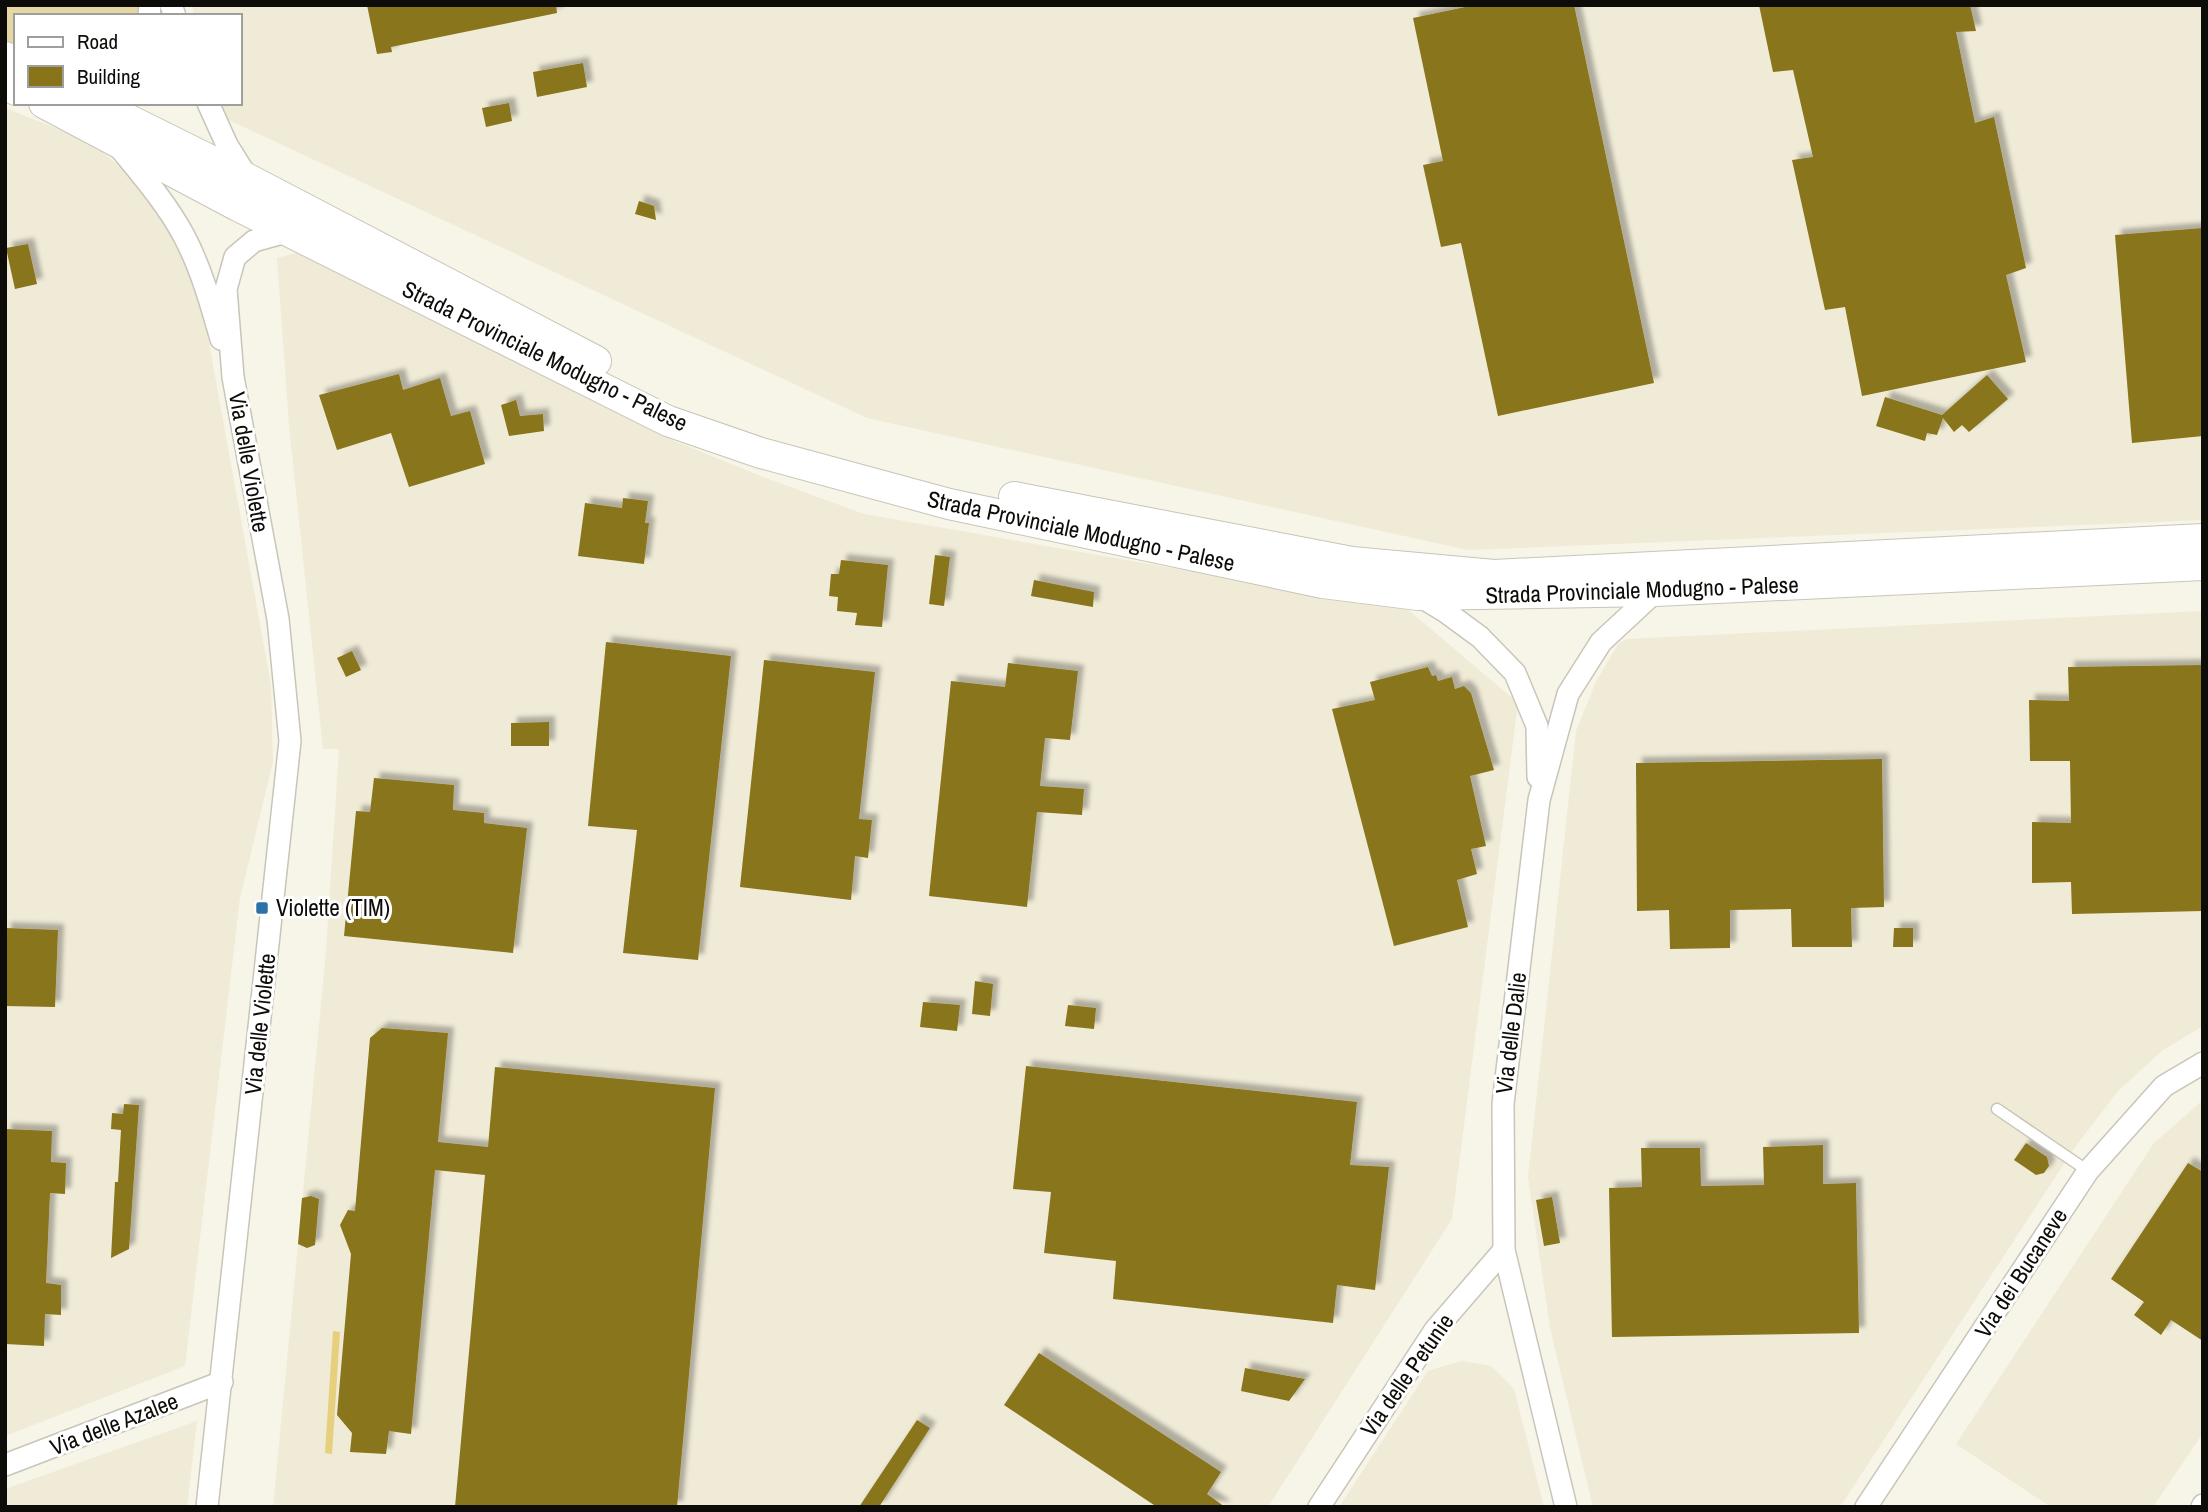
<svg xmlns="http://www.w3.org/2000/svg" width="2208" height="1512" viewBox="0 0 2208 1512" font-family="'Archivo Narrow',sans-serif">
<defs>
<filter id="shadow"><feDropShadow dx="6" dy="-6" stdDeviation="2" flood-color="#0004"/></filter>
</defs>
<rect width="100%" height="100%" fill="#f7f4e8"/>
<g fill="#f0ebd7">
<path d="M 192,5 L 2203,5 L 2203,520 L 1468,550 L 867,418 L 216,114 L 214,103 L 240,103 L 240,16 L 194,16 Z"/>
<path d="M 5,108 L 63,131 L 99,149 L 136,181 L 162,219 L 185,263 L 206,326 L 271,685 L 273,762 L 240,898 L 185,1366 L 5,1436 Z"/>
<path d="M 300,252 L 674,441 L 766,478 L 864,514 L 1292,589 L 1405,607 L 1518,703 L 1452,1219 L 1268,1507 L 273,1507 L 326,952 L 339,749 L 323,749 L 289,425 L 277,258 Z"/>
<path d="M 2203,611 L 2203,1026 L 2163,1050 L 2118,1091 L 2075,1147 L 1840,1507 L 1593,1507 L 1550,1328 L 1528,1177 L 1576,731 L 1596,682 L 1618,644 L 1627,639 Z"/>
<path d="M 2203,1100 L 2203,1433 L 2153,1507 L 2051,1507 L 1956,1444 L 2154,1143 Z"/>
<path d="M 1461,1361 L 1491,1366 L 1514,1389 L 1544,1507 L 1339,1507 L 1428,1371 Z"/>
<path d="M 197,1421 L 187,1507 L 5,1507 L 5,1489 Z"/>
</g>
<path fill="#e5d8a5" d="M 5,5 L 142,5 L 141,16 L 16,16 L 16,46 L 5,41 Z"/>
<path fill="#e6d07d" d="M 333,1331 L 340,1332 L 332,1454 L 325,1453 Z"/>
<g fill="#89741a" filter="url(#shadow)">
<path d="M 367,5 L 556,5 L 557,13 L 391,47 L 392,52 L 377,54 Z"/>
<path d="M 1475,5 L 1574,5 L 1654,383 L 1498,416 L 1461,243 L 1441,247 L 1423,165 L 1443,161 L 1413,18 Z"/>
<path d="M 1759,5 L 1970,5 L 1976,31 L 1956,32 L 1975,123 L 1994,117 L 2026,268 L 2006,275 L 2026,362 L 1862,396 L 1845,307 L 1825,310 L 1792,160 L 1813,157 L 1793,70 L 1773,72 Z"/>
<path d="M 583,63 L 587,87 L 537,97 L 533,72 Z"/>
<path d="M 509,103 L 512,121 L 486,127 L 482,108 Z"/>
<path d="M 639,201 L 654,206 L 656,220 L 635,214 Z"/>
<path d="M 2203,228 L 2203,436 L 2132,443 L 2115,235 Z"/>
<path d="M 28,244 L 37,284 L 15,289 L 6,248 Z"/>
<path d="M 399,374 L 403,390 L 440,378 L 451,416 L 470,411 L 485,464 L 409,487 L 391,433 L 337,450 L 319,395 Z"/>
<path d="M 1987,375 L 2008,399 L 1969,432 L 1962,425 L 1954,432 L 1943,418 L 1937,435 L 1927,433 L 1925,441 L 1876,426 L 1885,397 L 1942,415 Z"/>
<path d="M 516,400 L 520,416 L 543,414 L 544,431 L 509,436 L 501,405 Z"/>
<path d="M 623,498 L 648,501 L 645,523 L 649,523 L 644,564 L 578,556 L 585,503 L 622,508 Z"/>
<path d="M 935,555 L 950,557 L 944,606 L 929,604 Z"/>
<path d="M 841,560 L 888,565 L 882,627 L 855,625 L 857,613 L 837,611 L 838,597 L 829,596 L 831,574 L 839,574 Z"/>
<path d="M 1034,580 L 1094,592 L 1093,607 L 1031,596 Z"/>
<path d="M 606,642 L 731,656 L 698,960 L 623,953 L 637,830 L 588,826 Z"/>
<path d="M 352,651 L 361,670 L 346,677 L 337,658 Z"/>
<path d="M 764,660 L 875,672 L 859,819 L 872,820 L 868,858 L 855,856 L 851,900 L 740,887 Z"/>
<path d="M 1008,663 L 1078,671 L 1070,740 L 1045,738 L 1040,786 L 1084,789 L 1082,815 L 1037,812 L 1027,907 L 929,896 L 951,681 L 1005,687 Z"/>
<path d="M 2203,665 L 2203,911 L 2072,914 L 2071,882 L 2032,883 L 2032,822 L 2071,823 L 2070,761 L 2030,761 L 2029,700 L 2069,701 L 2068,667 Z"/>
<path d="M 1428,667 L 1432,676 L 1436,675 L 1438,681 L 1452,677 L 1455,689 L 1464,686 L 1471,693 L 1494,770 L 1470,776 L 1486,846 L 1471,849 L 1477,874 L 1457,880 L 1468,927 L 1394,946 L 1332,709 L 1375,700 L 1370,682 Z"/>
<path d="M 549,722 L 549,746 L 511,746 L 511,723 Z"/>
<path d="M 1882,759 L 1884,907 L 1851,908 L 1852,947 L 1792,947 L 1791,909 L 1730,910 L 1730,948 L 1670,949 L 1669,910 L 1637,911 L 1636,763 Z"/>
<path d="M 374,778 L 454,785 L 453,810 L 484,813 L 484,823 L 527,828 L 513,953 L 344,936 L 356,811 L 370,812 Z"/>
<path d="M 5,928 L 58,930 L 55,1007 L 5,1006 Z"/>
<path d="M 1894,928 L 1913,928 L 1913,947 L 1893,947 Z"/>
<path d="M 975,981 L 993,984 L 990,1016 L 972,1014 Z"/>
<path d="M 923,1002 L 960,1005 L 957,1031 L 920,1027 Z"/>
<path d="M 1068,1005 L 1096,1008 L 1094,1029 L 1065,1026 Z"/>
<path d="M 382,1028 L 448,1033 L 438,1142 L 488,1147 L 495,1067 L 715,1088 L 677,1507 L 455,1507 L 485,1175 L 435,1170 L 411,1434 L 389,1431 L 386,1454 L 350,1452 L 352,1433 L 337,1415 L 351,1254 L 340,1225 L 348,1210 L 355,1211 L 370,1038 Z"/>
<path d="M 1026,1066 L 1357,1102 L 1350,1165 L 1389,1167 L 1375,1290 L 1337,1285 L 1333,1323 L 1113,1299 L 1116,1261 L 1044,1253 L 1051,1192 L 1013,1189 Z"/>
<path d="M 124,1104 L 139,1105 L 129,1249 L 111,1258 L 115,1182 L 118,1182 L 121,1130 L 111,1129 L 112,1113 L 123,1114 Z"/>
<path d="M 5,1129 L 52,1131 L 51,1162 L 66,1163 L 65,1194 L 50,1193 L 46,1283 L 61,1285 L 61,1315 L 45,1314 L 44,1346 L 5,1344 Z"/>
<path d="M 2026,1143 L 2047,1157 L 2049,1166 L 2044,1173 L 2036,1175 L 2014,1160 Z"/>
<path d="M 1823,1145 L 1823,1184 L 1856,1183 L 1859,1333 L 1612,1337 L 1609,1188 L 1642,1187 L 1641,1148 L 1700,1148 L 1701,1186 L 1764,1185 L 1763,1147 Z"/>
<path d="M 2188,1163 L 2203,1172 L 2203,1341 L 2171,1320 L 2161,1335 L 2134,1315 L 2144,1302 L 2111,1279 Z"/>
<path d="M 311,1196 L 319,1199 L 315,1245 L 307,1248 L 298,1244 L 302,1198 Z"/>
<path d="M 1552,1197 L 1560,1243 L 1544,1246 L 1536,1200 Z"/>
<path d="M 1039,1353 L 1221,1472 L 1207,1494 L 1225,1507 L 1157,1507 L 1004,1405 Z"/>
<path d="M 1245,1368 L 1305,1379 L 1289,1401 L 1241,1391 Z"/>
<path d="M 917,1420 L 930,1428 L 879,1507 L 859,1507 Z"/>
</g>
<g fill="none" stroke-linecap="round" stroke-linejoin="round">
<defs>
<path id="service" d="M 1997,1109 L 2088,1171"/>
<g id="minor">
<path d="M 171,5 L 175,16"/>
<path d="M 149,16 L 150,5"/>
<path d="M 208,103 L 227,145 L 247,177"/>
<path d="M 119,147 C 142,175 167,204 184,236 C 201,268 211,304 221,339"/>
<path d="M 1418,595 L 1446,612 L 1480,637 L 1515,673 L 1537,726 L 1538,777"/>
<path d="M 5,1465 L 222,1382"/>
<path d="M 207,1507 L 290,741 L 278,619 L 233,377 L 226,289 L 235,257 L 254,241 L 290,231"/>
<path d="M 1319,1507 L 1435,1330 L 1504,1250"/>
<path d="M 1566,1507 L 1504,1250 L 1503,1104 L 1539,800 L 1568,694 L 1601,642 L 1656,591"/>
<path d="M 1866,1507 L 2088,1171 L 2164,1086 L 2203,1063"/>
<path d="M 2202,1507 L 2203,1505"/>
</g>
<g id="secondary">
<path d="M 5,57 L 16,63"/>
<path d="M 5,85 L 16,90"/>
<path d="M 44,103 L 238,206 L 668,421 L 761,453 L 949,504 L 1323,583 L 1418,595 L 1656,591 L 2203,565"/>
<path d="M 95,103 L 248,179 L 596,361"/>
<path d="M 1014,497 L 1352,562 L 1494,575 L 2203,539"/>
</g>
</defs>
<use href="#service" stroke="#c8c5b9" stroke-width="13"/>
<use href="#minor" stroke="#c8c5b9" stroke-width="24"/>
<use href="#secondary" stroke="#c8c5b9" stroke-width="32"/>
<use href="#service" stroke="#fff" stroke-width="10"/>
<use href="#minor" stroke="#fff" stroke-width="21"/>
<use href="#secondary" stroke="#fff" stroke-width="30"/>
</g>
<rect fill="#2d72a7" stroke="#fff" stroke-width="2.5" x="255" y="901" width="14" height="14" rx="3.5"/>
<g text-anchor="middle" stroke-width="6" stroke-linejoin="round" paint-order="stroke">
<g font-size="23" fill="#0d0c08" stroke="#fff">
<text transform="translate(545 356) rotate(26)" y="8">Strada Provinciale Modugno - Palese</text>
<text transform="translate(249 462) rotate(80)" y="8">Via delle Violette</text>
<text transform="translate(1081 531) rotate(12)" y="8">Strada Provinciale Modugno - Palese</text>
<text transform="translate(1642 590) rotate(-2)" y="8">Strada Provinciale Modugno - Palese</text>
<text transform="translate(260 1024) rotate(-84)" y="8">Via delle Violette</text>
<text transform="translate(1511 1033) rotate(-83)" y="8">Via delle Dalie</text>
<text transform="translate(2021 1273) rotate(-57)" y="8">Via dei Bucaneve</text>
<text transform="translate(1407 1375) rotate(-55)" y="8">Via delle Petunie</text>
<text transform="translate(114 1424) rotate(-21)" y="8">Via delle Azalee</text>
</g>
<g font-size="23" fill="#0d0c08" stroke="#fff" text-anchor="start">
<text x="276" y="916">Violette (TIM)</text>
</g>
</g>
<rect width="2208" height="1512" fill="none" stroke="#0d0c08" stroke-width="14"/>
<rect x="14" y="14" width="228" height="91" fill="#ffffff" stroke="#9e9e9c" stroke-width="2"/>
<rect x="28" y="37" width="35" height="10" fill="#ffffff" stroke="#9e9e9c" stroke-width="2"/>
<text x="77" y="49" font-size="21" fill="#0d0c08">Road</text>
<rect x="28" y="66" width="35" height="21" fill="#89741a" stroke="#9e9e9c" stroke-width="2"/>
<text x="77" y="84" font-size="21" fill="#0d0c08">Building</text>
</svg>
